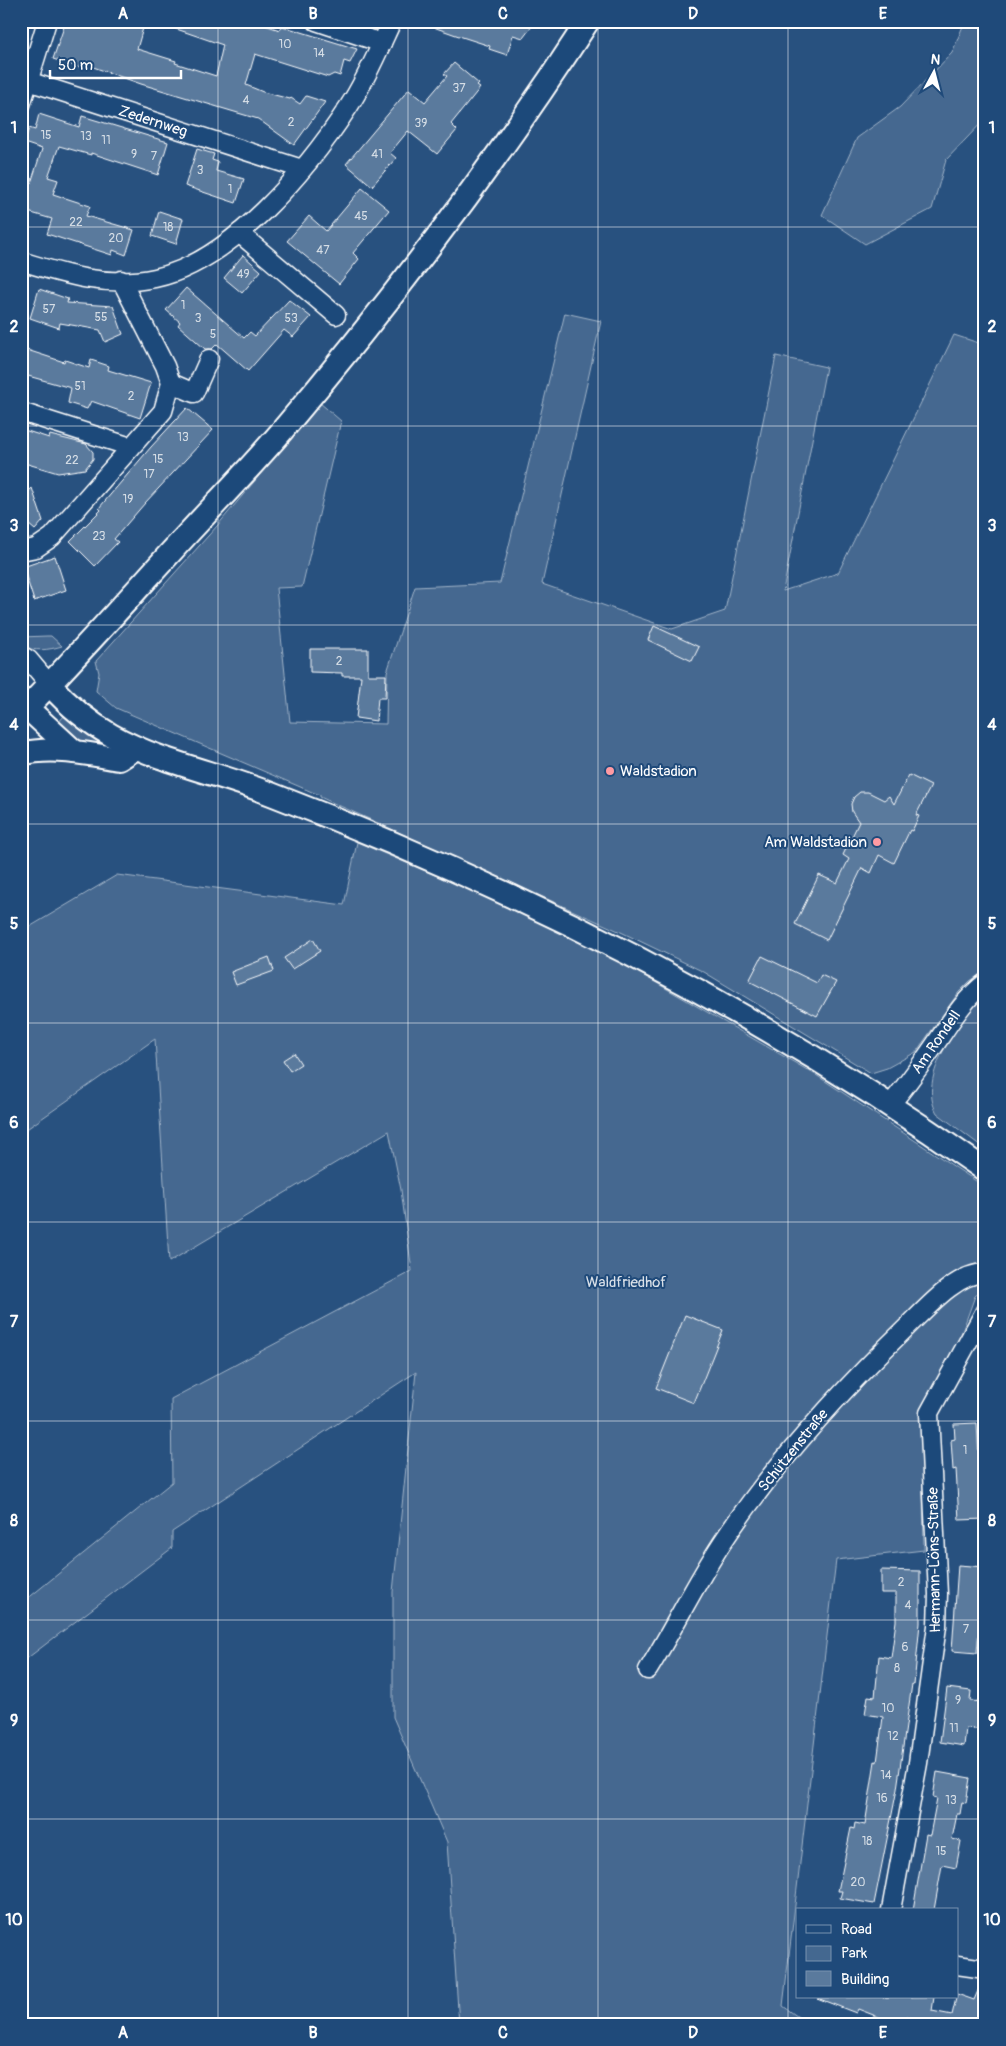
<svg xmlns="http://www.w3.org/2000/svg" width="1006" height="2046" viewBox="0 0 1006 2046" font-family="Pangolin,sans-serif">
<rect width="100%" height="100%" fill="#28517f"/>
<filter id="ink" filterUnits="userSpaceOnUse"><feTurbulence type="fractalNoise" baseFrequency=".02" numOctaves="2"/><feDisplacementMap in="SourceGraphic" scale="10" xChannelSelector="R" yChannelSelector="G"/><feConvolveMatrix kernelMatrix="1 2 1 2 8 2 1 2 1" color-interpolation-filters="sRGB"/></filter>
<g filter="url(#ink)">
<g fill="#446890" stroke="#a2b4c8">
<path d="M 965,21 L 985,21 L 985,119 L 946,160 L 932,209 L 865,244 L 822,215 L 857,138 L 900,107 L 952,53 Z"/>
<path d="M 565,313 L 601,321 L 542,584 L 672,629 L 725,611 L 776,356 L 826,367 L 783,591 L 838,573 L 954,335 L 985,345 L 985,971 L 970,981 L 959,992 L 916,1052 L 887,1068 L 871,1073 L 704,972 L 623,933 L 320,797 L 320,795 L 312,792 L 116,708 L 96,691 L 99,673 L 96,661 L 217,526 L 320,403 L 341,421 L 302,587 L 276,588 L 290,722 L 386,724 L 387,672 L 415,587 L 500,583 Z"/>
<path d="M 47,636 L 51,636 L 62,646 C 49,650 34,652 21,646 L 21,637 Z"/>
<path d="M 65,715 L 118,747 L 75,743 L 56,725 Z"/>
<path d="M 357,842 L 470,890 L 596,948 L 816,1075 L 985,1187 L 985,1288 L 975,1296 L 922,1441 L 924,1550 L 836,1560 L 783,2006 L 809,2025 L 459,2025 L 447,1842 L 393,1717 L 393,1592 L 416,1372 L 172,1532 L 172,1548 L 21,1663 L 21,1604 L 172,1482 L 171,1399 L 412,1271 L 401,1190 L 389,1131 L 169,1262 L 155,1039 L 21,1133 L 21,932 L 117,875 L 344,905 Z"/>
<path d="M 985,995 L 985,1149 L 937,1113 C 916,1078 960,1019 985,995 Z"/>
</g>
<g fill="#5a7a9d" stroke="#fff">
<path d="M 66,21 L 145,21 L 137,49 L 176,61 L 175,63 L 216,76 L 223,45 L 159,23 L 159,21 L 252,21 L 280,30 L 282,26 L 357,49 L 350,63 L 344,61 L 340,76 L 334,74 L 328,77 L 255,54 L 246,85 L 263,92 L 290,99 L 291,98 L 300,104 L 306,96 L 325,102 L 294,145 L 258,119 L 141,84 L 82,63 L 81,68 L 53,59 Z"/>
<path d="M 422,21 L 536,21 L 523,38 L 513,35 L 507,55 L 489,49 L 490,46 L 456,35 L 422,23 Z"/>
<path d="M 454,63 L 479,84 L 477,86 L 480,88 L 451,124 L 457,130 L 437,154 L 408,131 L 390,153 L 396,158 L 372,186 L 346,164 L 409,89 L 425,102 L 447,76 L 444,74 Z"/>
<path d="M 39,114 L 79,127 L 82,116 L 168,142 L 158,175 L 91,153 L 91,155 L 59,146 L 48,177 L 58,180 L 53,194 L 90,206 L 86,216 L 134,230 L 126,255 L 113,250 L 112,255 L 47,234 L 52,219 L 21,210 L 21,180 L 31,183 L 42,149 L 24,143 L 29,128 L 35,130 Z"/>
<path d="M 197,149 L 214,154 L 212,160 L 218,162 L 216,171 L 244,179 L 236,203 L 185,186 Z"/>
<path d="M 362,188 L 389,210 L 353,253 L 359,259 L 339,284 L 287,241 L 309,216 L 326,231 Z"/>
<path d="M 159,211 L 183,219 L 176,244 L 152,236 Z"/>
<path d="M 243,255 L 261,271 L 242,293 L 224,278 Z"/>
<path d="M 186,288 L 244,338 L 250,332 L 255,336 L 289,300 L 311,317 L 293,337 L 284,330 L 248,371 L 217,344 L 212,349 L 205,349 L 178,325 L 180,322 L 166,310 Z"/>
<path d="M 39,289 L 68,299 L 67,303 L 113,306 L 123,334 L 105,342 L 100,330 L 60,323 L 59,328 L 30,318 Z"/>
<path d="M 21,348 L 64,362 L 65,360 L 89,368 L 91,360 L 109,366 L 108,370 L 151,383 L 140,418 L 91,401 L 87,409 L 68,403 L 71,388 L 21,374 Z"/>
<path d="M 187,408 L 213,430 L 145,503 L 114,539 L 118,542 L 95,566 L 70,541 L 101,510 L 99,508 L 151,447 Z"/>
<path d="M 21,429 L 49,438 L 50,435 L 86,444 L 93,452 L 93,459 L 85,469 L 58,473 L 21,462 Z"/>
<path d="M 32,488 L 43,521 L 35,530 L 21,518 L 21,499 Z"/>
<path d="M 55,556 L 66,590 L 34,601 L 23,567 Z"/>
<path d="M 654,626 L 699,647 L 692,661 L 648,640 Z"/>
<path d="M 310,649 L 368,649 L 368,675 L 386,675 L 385,698 L 378,698 L 376,721 L 356,718 L 361,676 L 342,676 L 342,673 L 310,672 Z"/>
<path d="M 909,775 L 931,786 L 916,815 L 919,816 L 912,831 L 910,830 L 894,863 L 879,855 L 871,873 L 862,868 L 827,940 L 795,924 L 819,875 L 837,883 L 849,859 L 843,855 L 859,822 L 852,812 L 851,804 L 854,797 L 860,792 L 868,792 L 884,800 L 889,796 L 894,804 Z"/>
<path d="M 313,939 L 320,951 L 292,969 L 284,958 Z"/>
<path d="M 762,956 L 817,983 L 821,975 L 836,982 L 817,1016 L 749,981 Z"/>
<path d="M 269,957 L 274,971 L 236,985 L 231,972 Z"/>
<path d="M 294,1053 L 301,1064 L 290,1071 L 283,1060 Z"/>
<path d="M 685,1315 L 723,1330 L 694,1403 L 656,1388 Z"/>
<path d="M 977,1423 L 979,1460 L 982,1460 L 985,1519 L 959,1520 L 956,1469 L 953,1470 L 951,1440 L 955,1439 L 954,1424 Z"/>
<path d="M 958,1565 L 985,1567 L 985,1628 L 979,1628 L 977,1653 L 952,1651 Z"/>
<path d="M 881,1570 L 920,1571 L 920,1623 L 914,1685 L 912,1684 L 897,1789 L 874,1904 L 840,1898 L 842,1891 L 838,1891 L 851,1828 L 854,1829 L 855,1823 L 865,1825 L 875,1761 L 877,1762 L 883,1717 L 865,1714 L 868,1696 L 875,1697 L 879,1656 L 891,1658 L 896,1621 L 896,1593 L 881,1593 Z"/>
<path d="M 947,1688 L 971,1691 L 970,1701 L 985,1702 L 985,1730 L 966,1728 L 964,1746 L 940,1742 Z"/>
<path d="M 937,1772 L 970,1778 L 966,1803 L 962,1802 L 960,1814 L 957,1814 L 952,1839 L 961,1841 L 956,1868 L 942,1865 L 934,1910 L 913,1910 L 926,1834 L 930,1835 L 937,1798 L 933,1797 Z"/>
<path d="M 983,1979 L 985,1979 L 985,2025 L 928,2025 L 906,2016 L 902,2025 L 899,2025 L 858,2009 L 856,2013 L 817,1998 L 934,1997 L 932,2011 L 952,2015 L 957,1994 L 974,2000 Z"/>
</g>
<g fill="none" stroke-linecap="round" stroke-linejoin="round">
<defs>
<g id="minor">
<path d="M 316,21 L 382,43"/>
<path d="M 28,81 L 302,169"/>
<path d="M 21,105 L 47,21"/>
<path d="M 239,233 L 336,315"/>
<path d="M 21,261 C 66,275 107,288 155,278 C 231,262 308,169 349,106 C 366,80 379,49 392,21"/>
<path d="M 171,383 L 194,393 L 209,359"/>
<path d="M 21,412 L 131,447"/>
<path d="M 21,551 L 36,548 L 52,537 L 163,411 L 171,383 L 165,366 L 121,280"/>
<path d="M 21,655 L 29,660 L 50,685"/>
<path d="M 890,1105 C 906,1086 920,1066 934,1046 C 950,1023 963,1000 985,983"/>
<path d="M 648,1670 C 674,1628 695,1584 722,1543 C 774,1464 838,1394 906,1328 C 926,1309 956,1273 985,1273"/>
<path d="M 891,1910 L 918,1763 L 937,1626 L 938,1594 L 929,1413 L 985,1311"/>
<path d="M 957,1965 L 985,1969"/>
</g>
<g id="major">
<path d="M 50,685 C 68,705 88,722 111,735 C 161,763 218,773 271,794 C 352,825 432,859 511,896 C 677,973 835,1064 985,1170"/>
<path d="M 27,708 L 75,752"/>
<path d="M 21,714 C 73,661 122,606 171,552 C 207,512 246,473 281,432 C 391,302 495,165 588,21"/>
<path d="M 21,754 C 53,746 88,754 119,759 L 136,748"/>
</g>
</defs>
<use href="#minor" stroke="#fff" stroke-width="21"/>
<use href="#major" stroke="#fff" stroke-width="26"/>
<use href="#minor" stroke="#1f4a7a" stroke-width="18"/>
<use href="#major" stroke="#1f4a7a" stroke-width="22"/>
</g>
</g>
<path fill="none" stroke="#fff" stroke-width="1" stroke-opacity="0.55" d="M 218,21 L 218,2025M 408,21 L 408,2025M 598,21 L 598,2025M 788,21 L 788,2025M 21,227 L 985,227M 21,426 L 985,426M 21,625 L 985,625M 21,824 L 985,824M 21,1023 L 985,1023M 21,1222 L 985,1222M 21,1421 L 985,1421M 21,1620 L 985,1620M 21,1819 L 985,1819"/>
<g fill="#ff9aa2" stroke="#1f4a7a" stroke-width="2">
<circle cx="610" cy="771" r="5"/>
<circle cx="877" cy="842" r="5"/>
</g>
<g text-anchor="middle" stroke-width="4" stroke-linejoin="round" paint-order="stroke">
<g font-size="12" fill="#d6dee6">
<text x="285" y="48">10</text>
<text x="319" y="57">14</text>
<text x="459" y="92">37</text>
<text x="246" y="104">4</text>
<text x="291" y="126">2</text>
<text x="421" y="127">39</text>
<text x="46" y="139">15</text>
<text x="86" y="140">13</text>
<text x="106" y="144">11</text>
<text x="134" y="158">9</text>
<text x="377" y="158">41</text>
<text x="154" y="160">7</text>
<text x="200" y="174">3</text>
<text x="230" y="193">1</text>
<text x="361" y="220">45</text>
<text x="76" y="226">22</text>
<text x="168" y="231">18</text>
<text x="116" y="242">20</text>
<text x="323" y="254">47</text>
<text x="243" y="278">49</text>
<text x="183" y="309">1</text>
<text x="49" y="313">57</text>
<text x="101" y="321">55</text>
<text x="198" y="322">3</text>
<text x="291" y="322">53</text>
<text x="213" y="338">5</text>
<text x="80" y="390">51</text>
<text x="131" y="400">2</text>
<text x="183" y="441">13</text>
<text x="158" y="463">15</text>
<text x="72" y="464">22</text>
<text x="149" y="478">17</text>
<text x="128" y="503">19</text>
<text x="99" y="540">23</text>
<text x="339" y="665">2</text>
<text x="965" y="1454">1</text>
<text x="901" y="1586">2</text>
<text x="908" y="1609">4</text>
<text x="966" y="1633">7</text>
<text x="905" y="1651">6</text>
<text x="897" y="1672">8</text>
<text x="958" y="1704">9</text>
<text x="888" y="1712">10</text>
<text x="954" y="1732">11</text>
<text x="893" y="1740">12</text>
<text x="886" y="1779">14</text>
<text x="882" y="1802">16</text>
<text x="951" y="1804">13</text>
<text x="867" y="1845">18</text>
<text x="941" y="1855">15</text>
<text x="858" y="1886">20</text>
</g>
<g font-size="15" fill="#fff" stroke="#1f4a7a">
<text transform="translate(153 121) rotate(18)" y="5">Zedernweg</text>
<text transform="translate(936 1042) rotate(-55)" y="5">Am Rondell</text>
<text transform="translate(793 1450) rotate(-51)" y="5">Schützenstraße</text>
<text transform="translate(934 1560) rotate(-91)" y="5">Hermann-Löns-Straße</text>
</g>
<g font-size="15" fill="#fff" stroke="#1f4a7a" text-anchor="start">
<text x="620" y="776">Waldstadion</text>
<text x="867" y="847" text-anchor="end">Am Waldstadion</text>
</g>
<g font-size="15" fill="#dae1e9" stroke="#1f4a7a">
<text x="626" y="1287">Waldfriedhof</text>
</g>
</g>
<rect width="1006" height="2046" fill="none" stroke="#1f4a7a" stroke-width="55"/>
<rect x="796" y="1908" width="162" height="90" fill="#1f4a7a" stroke="#7992af"/>
<rect x="806" y="1925" width="25" height="8" fill="#1f4a7a" stroke="#7992af"/>
<text x="841" y="1934" font-size="15" fill="#ffffff">Road</text>
<rect x="806" y="1946" width="25" height="15" fill="#446890" stroke="#7992af"/>
<text x="841" y="1958" font-size="15" fill="#ffffff">Park</text>
<rect x="806" y="1971" width="25" height="15" fill="#5a7a9d" stroke="#7992af"/>
<text x="841" y="1984" font-size="15" fill="#ffffff">Building</text>
<g transform="translate(934 72) rotate(7)" stroke="#1f4a7a" stroke-width="4" paint-order="stroke">
<path d="M0-4L9 19L0 12L-9 19Z" fill="#ffffff"/>
<text y="-8" font-size="14" font-weight="bold" text-anchor="middle" fill="#ffffff">N</text>
</g>
<path d="M50 70v8h131v-8" fill="none" stroke="#ffffff" stroke-width="2.5"/>
<text x="58" y="70" font-size="15" fill="#ffffff" stroke="#1f4a7a" stroke-width="4" paint-order="stroke">50 m</text>
<rect x="28" y="28" width="950" height="1990" fill="none" stroke="#fff" stroke-width="2"/>
<g font-size="16" text-anchor="middle" font-weight="bold" fill="#fff">
<text x="123" y="19">A</text>
<text x="313" y="19">B</text>
<text x="503" y="19">C</text>
<text x="693" y="19">D</text>
<text x="883" y="19">E</text>
<text x="14" y="133">1</text>
<text x="992" y="133">1</text>
<text x="14" y="332">2</text>
<text x="992" y="332">2</text>
<text x="14" y="531">3</text>
<text x="992" y="531">3</text>
<text x="14" y="730">4</text>
<text x="992" y="730">4</text>
<text x="14" y="929">5</text>
<text x="992" y="929">5</text>
<text x="14" y="1128">6</text>
<text x="992" y="1128">6</text>
<text x="14" y="1327">7</text>
<text x="992" y="1327">7</text>
<text x="14" y="1526">8</text>
<text x="992" y="1526">8</text>
<text x="14" y="1726">9</text>
<text x="992" y="1726">9</text>
<text x="14" y="1925">10</text>
<text x="992" y="1925">10</text>
<text x="123" y="2038">A</text>
<text x="313" y="2038">B</text>
<text x="503" y="2038">C</text>
<text x="693" y="2038">D</text>
<text x="883" y="2038">E</text>
</g>
</svg>
